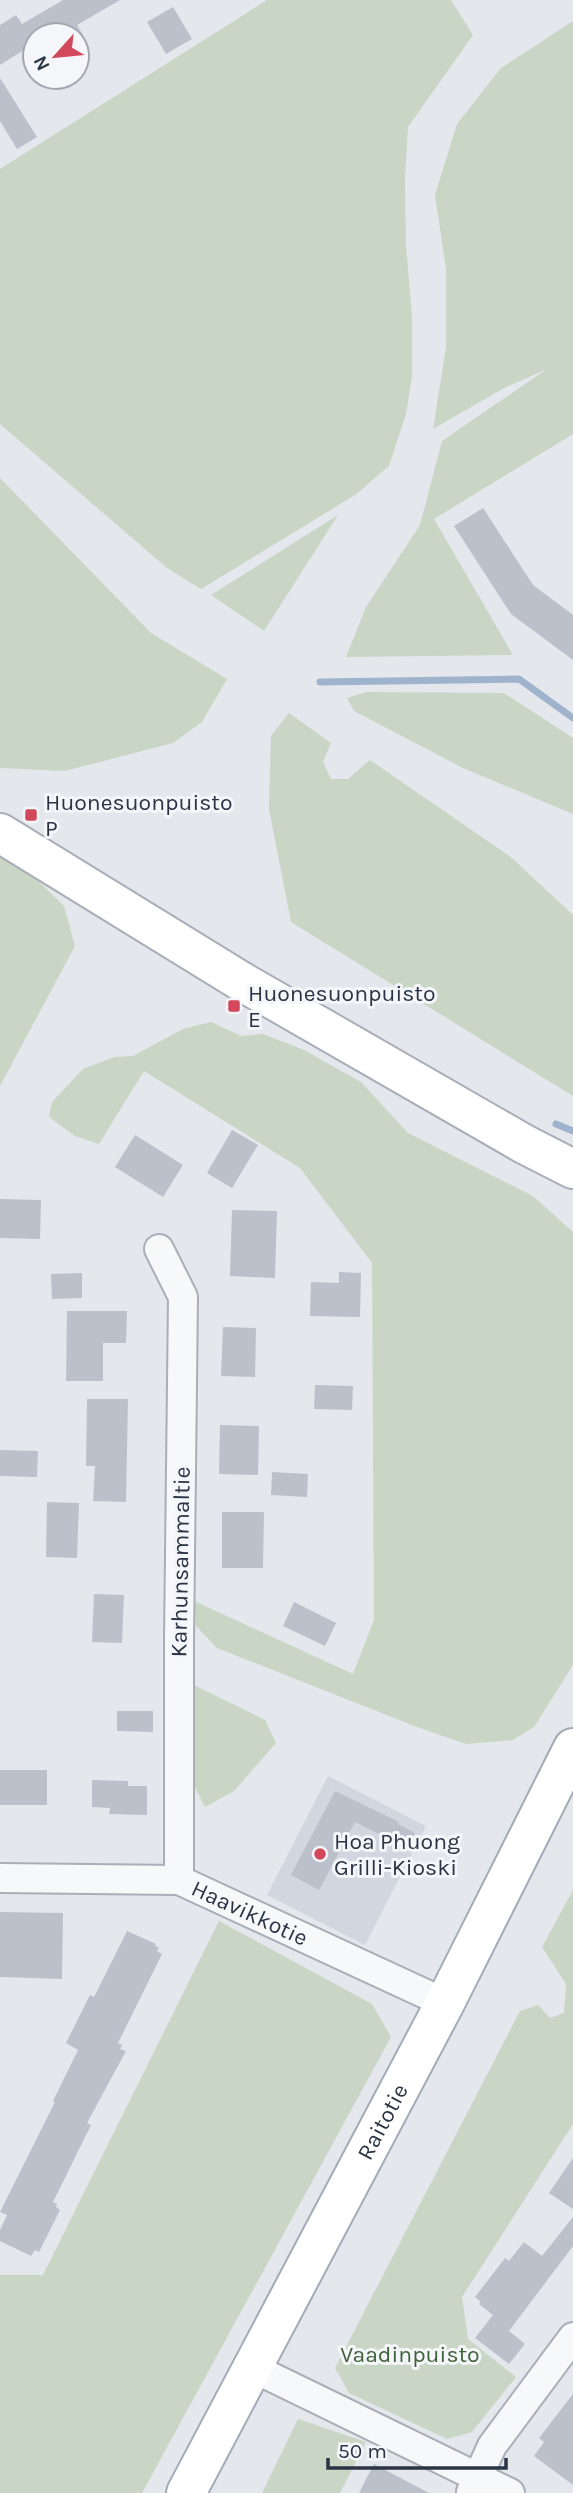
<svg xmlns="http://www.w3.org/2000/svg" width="573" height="2493" viewBox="0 0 573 2493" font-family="Karla,sans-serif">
<rect width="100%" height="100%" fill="#e4e7ec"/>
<path fill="#d2d6de" d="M 328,1776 L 426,1826 L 365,1945 L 267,1895 Z"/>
<g fill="#c9d6c5">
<path d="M 267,0 L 451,0 L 473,35 L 408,127 L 405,180 L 406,245 L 412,316 L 412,377 L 406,414 L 389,466 L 355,495 L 201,589 L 167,568 L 0,424 L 0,169 Z"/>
<path d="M 573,21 L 573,434 L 434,519 L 513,655 L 346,657 L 366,607 L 420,525 L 442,441 L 547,369 L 504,388 L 433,429 L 446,347 L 446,269 L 435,195 L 457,124 L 501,68 Z"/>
<path d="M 0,478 L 151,633 L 227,679 L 202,722 L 173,743 L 65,771 L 0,768 Z"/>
<path d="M 338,515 L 264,631 L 211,595 Z"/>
<path d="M 366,692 L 504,693 L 573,738 L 573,814 L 463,768 L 354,711 L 347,698 Z"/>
<path d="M 289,713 L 331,743 L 323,762 L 331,779 L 348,779 L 370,760 L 512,858 L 573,915 L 573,1096 L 291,922 L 269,809 L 271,736 Z"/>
<path d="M 0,856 L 34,877 L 64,906 L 75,946 L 0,1086 Z"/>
<path d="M 211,1022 L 241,1036 L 263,1034 L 304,1050 L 361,1082 L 408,1133 L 533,1196 L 573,1232 L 573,1665 L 534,1727 L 513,1740 L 466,1744 L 417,1727 L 217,1648 L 196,1626 L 194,1601 L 353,1674 L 374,1620 L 372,1263 L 300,1168 L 144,1071 L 99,1144 L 75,1136 L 49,1117 L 52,1102 L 83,1069 L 114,1057 L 133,1056 L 183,1029 Z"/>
<path d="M 194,1685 L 265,1720 L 276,1743 L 234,1791 L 205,1807 L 192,1782 Z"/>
<path d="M 573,1890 L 573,2124 L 462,2297 L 468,2339 L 516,2377 L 472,2432 L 447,2439 L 349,2393 L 335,2368 L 520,2011 L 538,2005 L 550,2018 L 564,2013 L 566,1984 L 542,1947 Z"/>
<path d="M 219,1921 L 372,2004 L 391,2037 L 142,2493 L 0,2493 L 0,2275 L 43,2275 Z"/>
<path d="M 298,2419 L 366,2442 L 340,2493 L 262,2493 Z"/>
</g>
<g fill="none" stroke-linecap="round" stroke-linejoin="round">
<g stroke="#9fb4cc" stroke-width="7">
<path d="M 320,682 L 519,679 L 573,718"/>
<path d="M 556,1124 L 573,1131"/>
</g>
</g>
<g fill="#bbc0ca">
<path d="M 63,0 L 120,0 L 77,25 L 83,35 L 35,35 L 35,43 L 0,65 L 0,25 L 16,15 L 22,24 Z"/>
<path d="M 173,7 L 192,39 L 166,54 L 147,22 Z"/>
<path d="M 0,78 L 37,137 L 17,149 L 0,121 Z"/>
<path d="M 483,508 L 533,585 L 573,615 L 573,660 L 511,614 L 454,526 Z"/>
<path d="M 232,1130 L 258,1145 L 232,1188 L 207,1173 Z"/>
<path d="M 135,1135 L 183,1165 L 163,1197 L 115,1167 Z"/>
<path d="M 0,1199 L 41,1200 L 40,1239 L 0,1238 Z"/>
<path d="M 232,1210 L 277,1211 L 275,1278 L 230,1276 Z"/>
<path d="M 339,1272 L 361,1273 L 360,1317 L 310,1316 L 311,1282 L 339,1283 Z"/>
<path d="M 82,1273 L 82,1298 L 52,1299 L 51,1274 Z"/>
<path d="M 67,1311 L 127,1311 L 126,1343 L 103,1343 L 103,1381 L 66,1381 Z"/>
<path d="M 223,1327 L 256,1328 L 255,1377 L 221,1376 Z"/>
<path d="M 315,1385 L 353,1386 L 352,1410 L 314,1409 Z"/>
<path d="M 87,1399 L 128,1399 L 126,1502 L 93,1501 L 95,1466 L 86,1466 Z"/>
<path d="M 220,1425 L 259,1426 L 258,1475 L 219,1474 Z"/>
<path d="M 0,1450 L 38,1451 L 37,1477 L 0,1476 Z"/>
<path d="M 272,1472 L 308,1474 L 307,1497 L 271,1495 Z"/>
<path d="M 47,1502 L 79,1503 L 77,1558 L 46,1557 Z"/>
<path d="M 222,1512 L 264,1512 L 263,1568 L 222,1568 Z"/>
<path d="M 94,1594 L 124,1595 L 122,1643 L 92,1642 Z"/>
<path d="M 294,1602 L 336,1623 L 325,1646 L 283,1626 Z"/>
<path d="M 117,1711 L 153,1711 L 153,1732 L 117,1731 Z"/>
<rect x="0" y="1770" width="47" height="35"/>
<path d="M 92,1780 L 128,1781 L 128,1786 L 147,1786 L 147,1815 L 109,1814 L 110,1808 L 92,1807 Z"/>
<path d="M 335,1791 L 399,1822 L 398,1824 L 415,1833 L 407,1848 L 355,1822 L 319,1890 L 291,1875 Z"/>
<path d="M 0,1912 L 63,1913 L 62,1979 L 0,1977 Z"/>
<path d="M 127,1931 L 156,1944 L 155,1946 L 159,1947 L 157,1951 L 162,1954 L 118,2043 L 122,2045 L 120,2049 L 126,2051 L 87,2123 L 91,2125 L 53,2202 L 57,2204 L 56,2207 L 60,2210 L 39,2252 L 35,2250 L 31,2256 L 0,2241 L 0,2230 L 7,2215 L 0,2212 L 55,2102 L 53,2101 L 78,2050 L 66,2043 L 90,1995 L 94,1997 Z"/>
<path d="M 573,2158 L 573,2209 L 549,2193 Z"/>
<path d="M 573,2217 L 573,2246 L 509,2331 L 525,2344 L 509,2364 L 475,2338 L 493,2315 L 479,2304 L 481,2302 L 475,2297 L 505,2258 L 509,2261 L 524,2242 L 542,2256 Z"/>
<path d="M 573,2394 L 573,2485 L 534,2456 L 544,2442 L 539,2438 Z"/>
<path d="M 374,2464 L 429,2493 L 359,2493 Z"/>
</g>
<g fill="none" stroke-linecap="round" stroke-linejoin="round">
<defs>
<g id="street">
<path d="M 159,1249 L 183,1297 L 179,1642 L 179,1880"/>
<path id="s1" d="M 0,1878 L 179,1880 L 445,2003"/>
<path d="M 253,2368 L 510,2493"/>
<path d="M 471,2492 L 492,2446 L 573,2337"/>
</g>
<path id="secondary" d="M 0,833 L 239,980 L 524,1144 L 573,1169"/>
<g id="primary">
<path id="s2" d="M 186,2493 L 445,2003 L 573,1748"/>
</g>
</defs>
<use href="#street" stroke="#a9aeb7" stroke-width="32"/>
<use href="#secondary" stroke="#a9aeb7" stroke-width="42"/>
<use href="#primary" stroke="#a3abb8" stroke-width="42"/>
<use href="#street" stroke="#f7f8fa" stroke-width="28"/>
<use href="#secondary" stroke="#fff" stroke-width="38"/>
<use href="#primary" stroke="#fff" stroke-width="38"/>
</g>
<g fill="#d1495b" stroke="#f4f6f9" stroke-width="2.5">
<rect x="24" y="808" width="14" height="14" rx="3.5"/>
<rect x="227" y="999" width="14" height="14" rx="3.5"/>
<circle cx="320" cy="1854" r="7"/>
</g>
<g text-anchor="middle" stroke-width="6" stroke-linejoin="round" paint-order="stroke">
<g font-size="23" fill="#2b3445" stroke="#f4f6f9" text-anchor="start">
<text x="45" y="810">Huonesuonpuisto<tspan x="45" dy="26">P</tspan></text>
<text x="248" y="1001">Huonesuonpuisto<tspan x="248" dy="26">E</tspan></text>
<text x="334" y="1849">Hoa Phuong<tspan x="334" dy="26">Grilli-Kioski</tspan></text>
</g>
<g font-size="23" fill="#2b3445" stroke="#f4f6f9">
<text transform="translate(180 1562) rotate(-89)" y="8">Karhunsammaltie</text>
<text dy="8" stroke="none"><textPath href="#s1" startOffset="257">Haavikkotie</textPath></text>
<text dy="8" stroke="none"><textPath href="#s2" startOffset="420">Raitotie</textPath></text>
</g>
<g font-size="23" fill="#3f6138" stroke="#f4f6f9">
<text x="410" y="2362">Vaadinpuisto</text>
</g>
</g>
<g transform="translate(56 56) rotate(243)"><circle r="33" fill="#f4f6f9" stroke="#a4a8b1" stroke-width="2"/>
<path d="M0-5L12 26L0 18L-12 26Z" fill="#d1495b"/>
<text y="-10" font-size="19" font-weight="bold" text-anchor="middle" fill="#2b3445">N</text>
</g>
<path d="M328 2458v10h178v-10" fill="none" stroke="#2b3445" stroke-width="3.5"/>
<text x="338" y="2458" font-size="21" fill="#2b3445" stroke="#f4f6f9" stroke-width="5" paint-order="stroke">50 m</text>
</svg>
